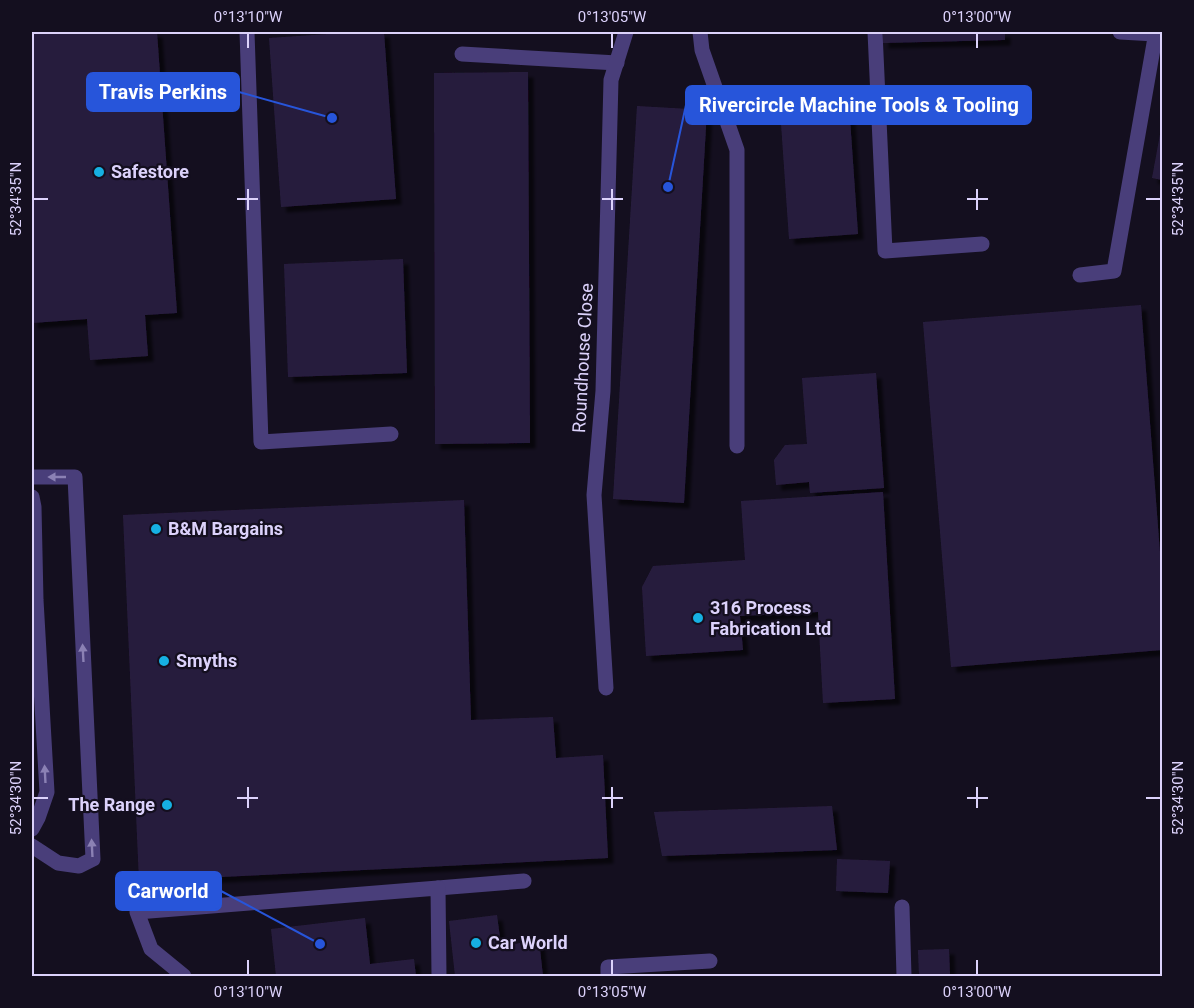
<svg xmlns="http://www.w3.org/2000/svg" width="1194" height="1008" viewBox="0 0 1194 1008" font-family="Roboto,sans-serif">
<defs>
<filter id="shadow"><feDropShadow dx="5.5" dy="5.5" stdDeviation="1.5" flood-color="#0009"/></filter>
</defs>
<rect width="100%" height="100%" fill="#140f1f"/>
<g fill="#281d3e" filter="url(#shadow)">
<path d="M 32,32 L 157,32 L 177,313 L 145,315 L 148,356 L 90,360 L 87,319 L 32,323 Z"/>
<path d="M 358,32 L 384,32 L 396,199 L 281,207 L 269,38 Z"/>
<path d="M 883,32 L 1005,32 L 1005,40 L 883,43 Z"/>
<path d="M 528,72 L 530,443 L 435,444 L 434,73 Z"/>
<path d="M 849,104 L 858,234 L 789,239 L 780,109 Z"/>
<path d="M 637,106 L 707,110 L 684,503 L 613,499 Z"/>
<path d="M 1161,129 L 1162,129 L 1162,180 L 1152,178 Z"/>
<path d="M 403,259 L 407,373 L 288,377 L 284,264 Z"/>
<path d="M 1141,305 L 1162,579 L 1162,650 L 951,667 L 923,322 Z"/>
<path d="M 876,373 L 884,488 L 810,493 L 809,482 L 776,485 L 774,460 L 785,445 L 807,444 L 802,378 Z"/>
<path d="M 883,492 L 895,699 L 823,703 L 818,612 L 740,616 L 743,650 L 646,656 L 642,587 L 653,566 L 745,560 L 741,501 Z"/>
<path d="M 464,500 L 471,720 L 553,717 L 556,758 L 603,755 L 608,858 L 139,881 L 123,515 Z"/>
<path d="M 832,806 L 837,850 L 662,856 L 654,812 Z"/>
<path d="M 837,859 L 890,861 L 888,893 L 836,891 Z"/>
<path d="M 497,915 L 501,946 L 539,940 L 543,976 L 455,976 L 449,921 Z"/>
<path d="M 365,918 L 370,964 L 414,959 L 416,976 L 276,976 L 271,929 Z"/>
<path d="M 949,949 L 950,976 L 919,976 L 918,950 Z"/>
</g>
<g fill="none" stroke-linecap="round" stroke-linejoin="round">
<g stroke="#493e7a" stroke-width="15">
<path d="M 247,32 L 261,442 L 391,434"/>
<path d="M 700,32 L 702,50 L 737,150 L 737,446"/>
<path d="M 875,32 L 885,251 L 982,244"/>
<path d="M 1120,32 L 1155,34"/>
<path d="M 462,54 L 617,63"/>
<path d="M 1080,275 L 1114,271 L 1156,32"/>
<path d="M 32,477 L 75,477 L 93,859 L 79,866 L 58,863 L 32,846"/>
<path d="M 32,497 L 34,507 L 36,600 L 47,792 L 38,818 L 32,829"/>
<path d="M 606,688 L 594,495 L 603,391 L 611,80 L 626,32"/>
<path d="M 438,888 L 524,881"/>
<path d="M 902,907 L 904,976"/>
<path d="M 184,976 L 151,949 L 137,912 L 438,888 L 439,976"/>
<path d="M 608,976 L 608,967 L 710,961"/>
</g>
</g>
<defs><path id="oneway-solid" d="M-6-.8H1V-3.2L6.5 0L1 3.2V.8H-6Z" transform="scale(1.5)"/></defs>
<g fill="#8b81b4">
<use href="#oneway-solid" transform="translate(57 477) rotate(180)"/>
<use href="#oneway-solid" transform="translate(83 653) rotate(-93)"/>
<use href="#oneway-solid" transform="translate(45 774) rotate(-93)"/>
<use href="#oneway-solid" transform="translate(92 848) rotate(-93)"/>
</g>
<path fill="none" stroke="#dcd2fb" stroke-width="2" d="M 248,33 L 248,48M 612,33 L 612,48M 977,33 L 977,48M 248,189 L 248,210M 612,189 L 612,210M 977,189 L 977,210M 33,199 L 48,199M 237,199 L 258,199M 602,199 L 623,199M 967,199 L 988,199M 1146,199 L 1161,199M 248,787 L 248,808M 612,787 L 612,808M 977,787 L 977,808M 33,798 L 48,798M 237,798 L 258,798M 602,798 L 623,798M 967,798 L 988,798M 1146,798 L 1161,798M 248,960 L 248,975M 612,960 L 612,975M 977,960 L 977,975"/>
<g fill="#16b0e2" stroke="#140f1f" stroke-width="2">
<circle cx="99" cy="172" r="6"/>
<circle cx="156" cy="529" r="6"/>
<circle cx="698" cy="618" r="6"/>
<circle cx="164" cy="661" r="6"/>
<circle cx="167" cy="805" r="6"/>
<circle cx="476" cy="943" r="6"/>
</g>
<g text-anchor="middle" stroke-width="4.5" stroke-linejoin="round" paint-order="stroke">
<g font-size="18" font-weight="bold" fill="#dcd2fb" stroke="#140f1f" text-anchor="start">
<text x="111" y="178">Safestore</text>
<text x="168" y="535">B&amp;M Bargains</text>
<text x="710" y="614">316 Process<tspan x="710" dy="21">Fabrication Ltd</tspan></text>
<text x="176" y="667">Smyths</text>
<text x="155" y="811" text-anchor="end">The Range</text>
<text x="488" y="949">Car World</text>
</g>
<g font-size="18" fill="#dcd2fb" stroke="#140f1f">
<text transform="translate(583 358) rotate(-87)" y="6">Roundhouse Close</text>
</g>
</g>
<path fill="none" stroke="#2755da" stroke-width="2" d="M332 118L239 92M668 187L686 105M320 944L221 891"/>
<g fill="#2755da" stroke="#140f1f" stroke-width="2">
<circle cx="332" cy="118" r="6"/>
<circle cx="668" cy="187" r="6"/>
<circle cx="320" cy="944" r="6"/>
</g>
<g fill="#2755da" stroke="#2755da" stroke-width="2">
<rect x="87" y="73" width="152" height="38" rx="6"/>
<rect x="686" y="86" width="345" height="38" rx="6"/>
<rect x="116" y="872" width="105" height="38" rx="6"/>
</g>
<g font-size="20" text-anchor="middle" font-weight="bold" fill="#fff">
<text x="163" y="99">Travis Perkins</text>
<text x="859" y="112">Rivercircle Machine Tools &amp; Tooling</text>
<text x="168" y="898">Carworld</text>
</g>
<rect width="1194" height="1008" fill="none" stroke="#140f1f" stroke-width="66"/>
<rect x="33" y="33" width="1128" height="942" fill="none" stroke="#dcd2fb" stroke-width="2"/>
<g font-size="15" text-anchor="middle" fill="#dcd2fb">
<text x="248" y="22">0°13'10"W</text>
<text x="612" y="22">0°13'05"W</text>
<text x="977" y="22">0°13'00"W</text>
<text transform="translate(16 199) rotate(-90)" y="5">52°34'35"N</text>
<text transform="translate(1178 199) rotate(-90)" y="5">52°34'35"N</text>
<text transform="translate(16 798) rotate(-90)" y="5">52°34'30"N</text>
<text transform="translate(1178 798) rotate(-90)" y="5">52°34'30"N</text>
<text x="248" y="997">0°13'10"W</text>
<text x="612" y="997">0°13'05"W</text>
<text x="977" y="997">0°13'00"W</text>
</g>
</svg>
